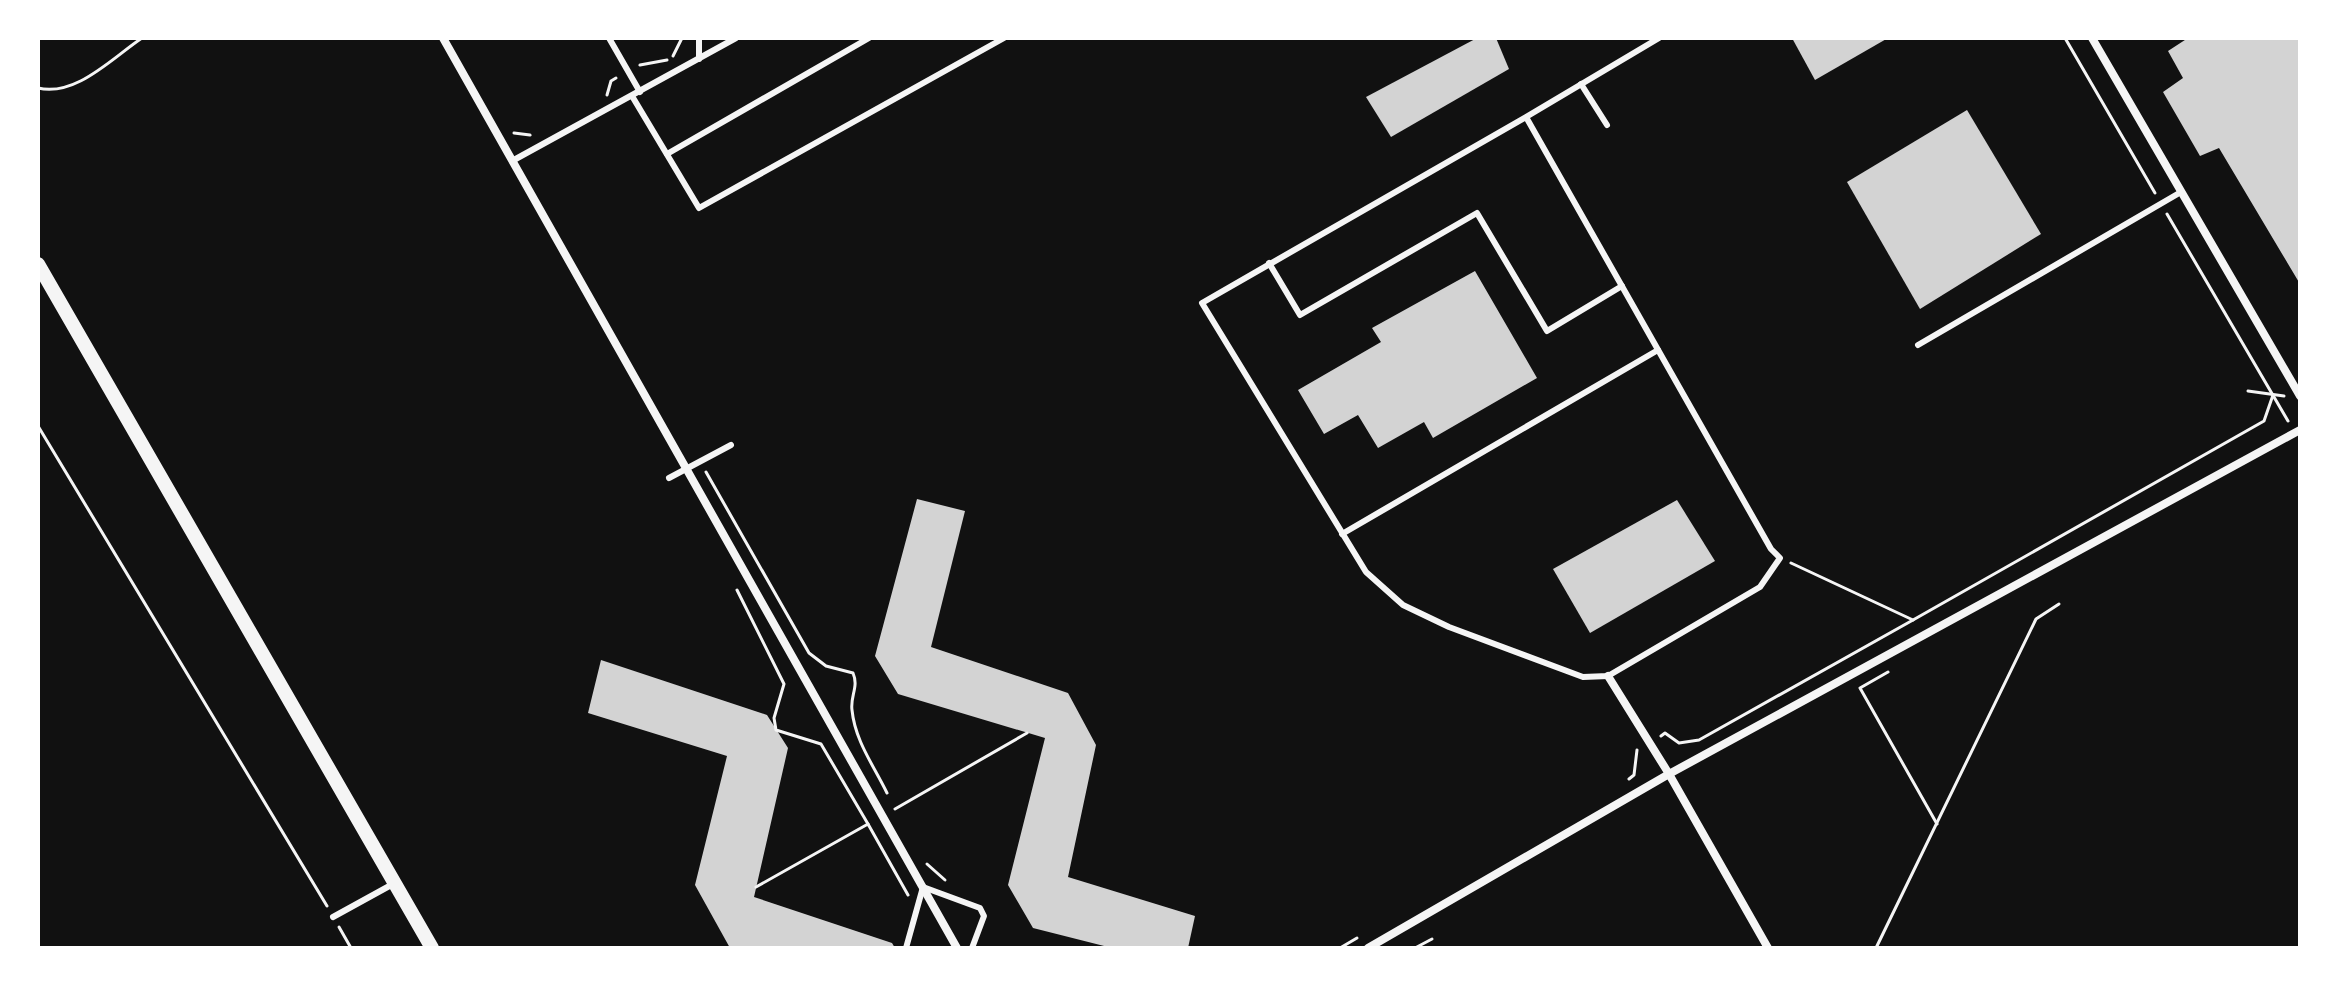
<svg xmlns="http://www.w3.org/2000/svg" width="2338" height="986" viewBox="0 0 2338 986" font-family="'Fira Sans Condensed',sans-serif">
<rect width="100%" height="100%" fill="#111"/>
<g fill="#d3d3d3">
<path d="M 1477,38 L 1496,38 L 1509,69 L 1391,137 L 1366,97 Z"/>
<path d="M 1792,38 L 1888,38 L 1815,80 Z"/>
<path d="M 2188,38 L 2300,38 L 2300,284 L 2219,148 L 2200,156 L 2163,92 L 2183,78 L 2168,51 Z"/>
<path d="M 1967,110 L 2041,234 L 1920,309 L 1847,182 Z"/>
<path d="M 1475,271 L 1537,378 L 1433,438 L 1424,422 L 1378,448 L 1358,415 L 1324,434 L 1298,390 L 1381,342 L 1372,328 Z"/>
<path d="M 917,499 L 965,511 L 931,647 L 1068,693 L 1096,745 L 1068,877 L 1195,916 L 1188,948 L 1112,948 L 1033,928 L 1008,885 L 1045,738 L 898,694 L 875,656 Z"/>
<path d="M 1677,500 L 1715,561 L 1590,633 L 1553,569 Z"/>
<path d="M 601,660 L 767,715 L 788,748 L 754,897 L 892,943 L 895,948 L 730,948 L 695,885 L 727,756 L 588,713 Z"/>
</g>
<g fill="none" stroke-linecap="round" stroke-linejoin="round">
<g stroke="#f5f5f5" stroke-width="3">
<path d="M 2065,38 L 2155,193"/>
<path d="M 673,56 L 682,38"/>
<path d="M 640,65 L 667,60"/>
<path d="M 38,88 C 76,97 112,58 142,38"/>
<path d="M 607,95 L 611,81 L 616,78"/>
<path d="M 514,133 L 530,135"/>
<path d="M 2167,214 L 2288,421"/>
<path d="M 2248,391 L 2284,396"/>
<path d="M 38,426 L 327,906"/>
<path d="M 706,472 L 809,653 L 826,666 L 853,673 C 859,687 850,696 852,710 C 855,741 874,766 887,793"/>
<path d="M 1791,563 L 1913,620 L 2264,421 L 2273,395"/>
<path d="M 737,590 L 784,684 L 774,718 L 776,730 L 821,744 L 868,824"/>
<path d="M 1888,672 L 1860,688 L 1937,824"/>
<path d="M 1661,736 L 1665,733 L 1679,743 L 1699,740 L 1913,620"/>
<path d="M 1629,779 L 1634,775 L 1637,750"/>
<path d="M 895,809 L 1027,733"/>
<path d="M 927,864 L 945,880"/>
<path d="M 756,887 L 868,824 L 908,895"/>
<path d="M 339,927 L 351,948"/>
<path d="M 1340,948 L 1357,938"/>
<path d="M 1415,948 L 1432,939"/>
<path d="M 1876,948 L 2036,619 L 2059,604"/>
</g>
<g stroke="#f5f5f5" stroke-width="6">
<path d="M 609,38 L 640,92"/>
<path d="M 699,59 L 699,38"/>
<path d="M 1581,84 L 1607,125"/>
<path d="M 632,96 L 699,208 L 1004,38"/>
<path d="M 1526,117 L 1202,303 L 1366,572 L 1403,605 L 1449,627 L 1583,677 L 1608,676 L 1760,587 L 1780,558 L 1771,549 L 1526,117 L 1659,38"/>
<path d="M 667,154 L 869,38"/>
<path d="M 512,161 L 736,38"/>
<path d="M 1269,263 L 1300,315 L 1477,213 L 1547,331 L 1622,286"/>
<path d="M 1918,345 L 2181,192"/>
<path d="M 669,478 L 731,445"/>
<path d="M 1342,534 L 1658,350"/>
<path d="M 333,917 L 393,884"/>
<path d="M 906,948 L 923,887 L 980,908 L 984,916 L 972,948"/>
</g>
<g stroke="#f5f5f5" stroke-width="8">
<path d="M 443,38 L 957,948"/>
<path d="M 2092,38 L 2300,396"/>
<path d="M 1608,676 L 1669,774 L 1768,948"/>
<path d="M 1368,948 L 1669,774 L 2300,430"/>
</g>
<path stroke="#f5f5f5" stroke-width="14" d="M 38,264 L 432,948"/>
</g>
<rect width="2338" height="986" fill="none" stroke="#ffffff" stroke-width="80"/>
</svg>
